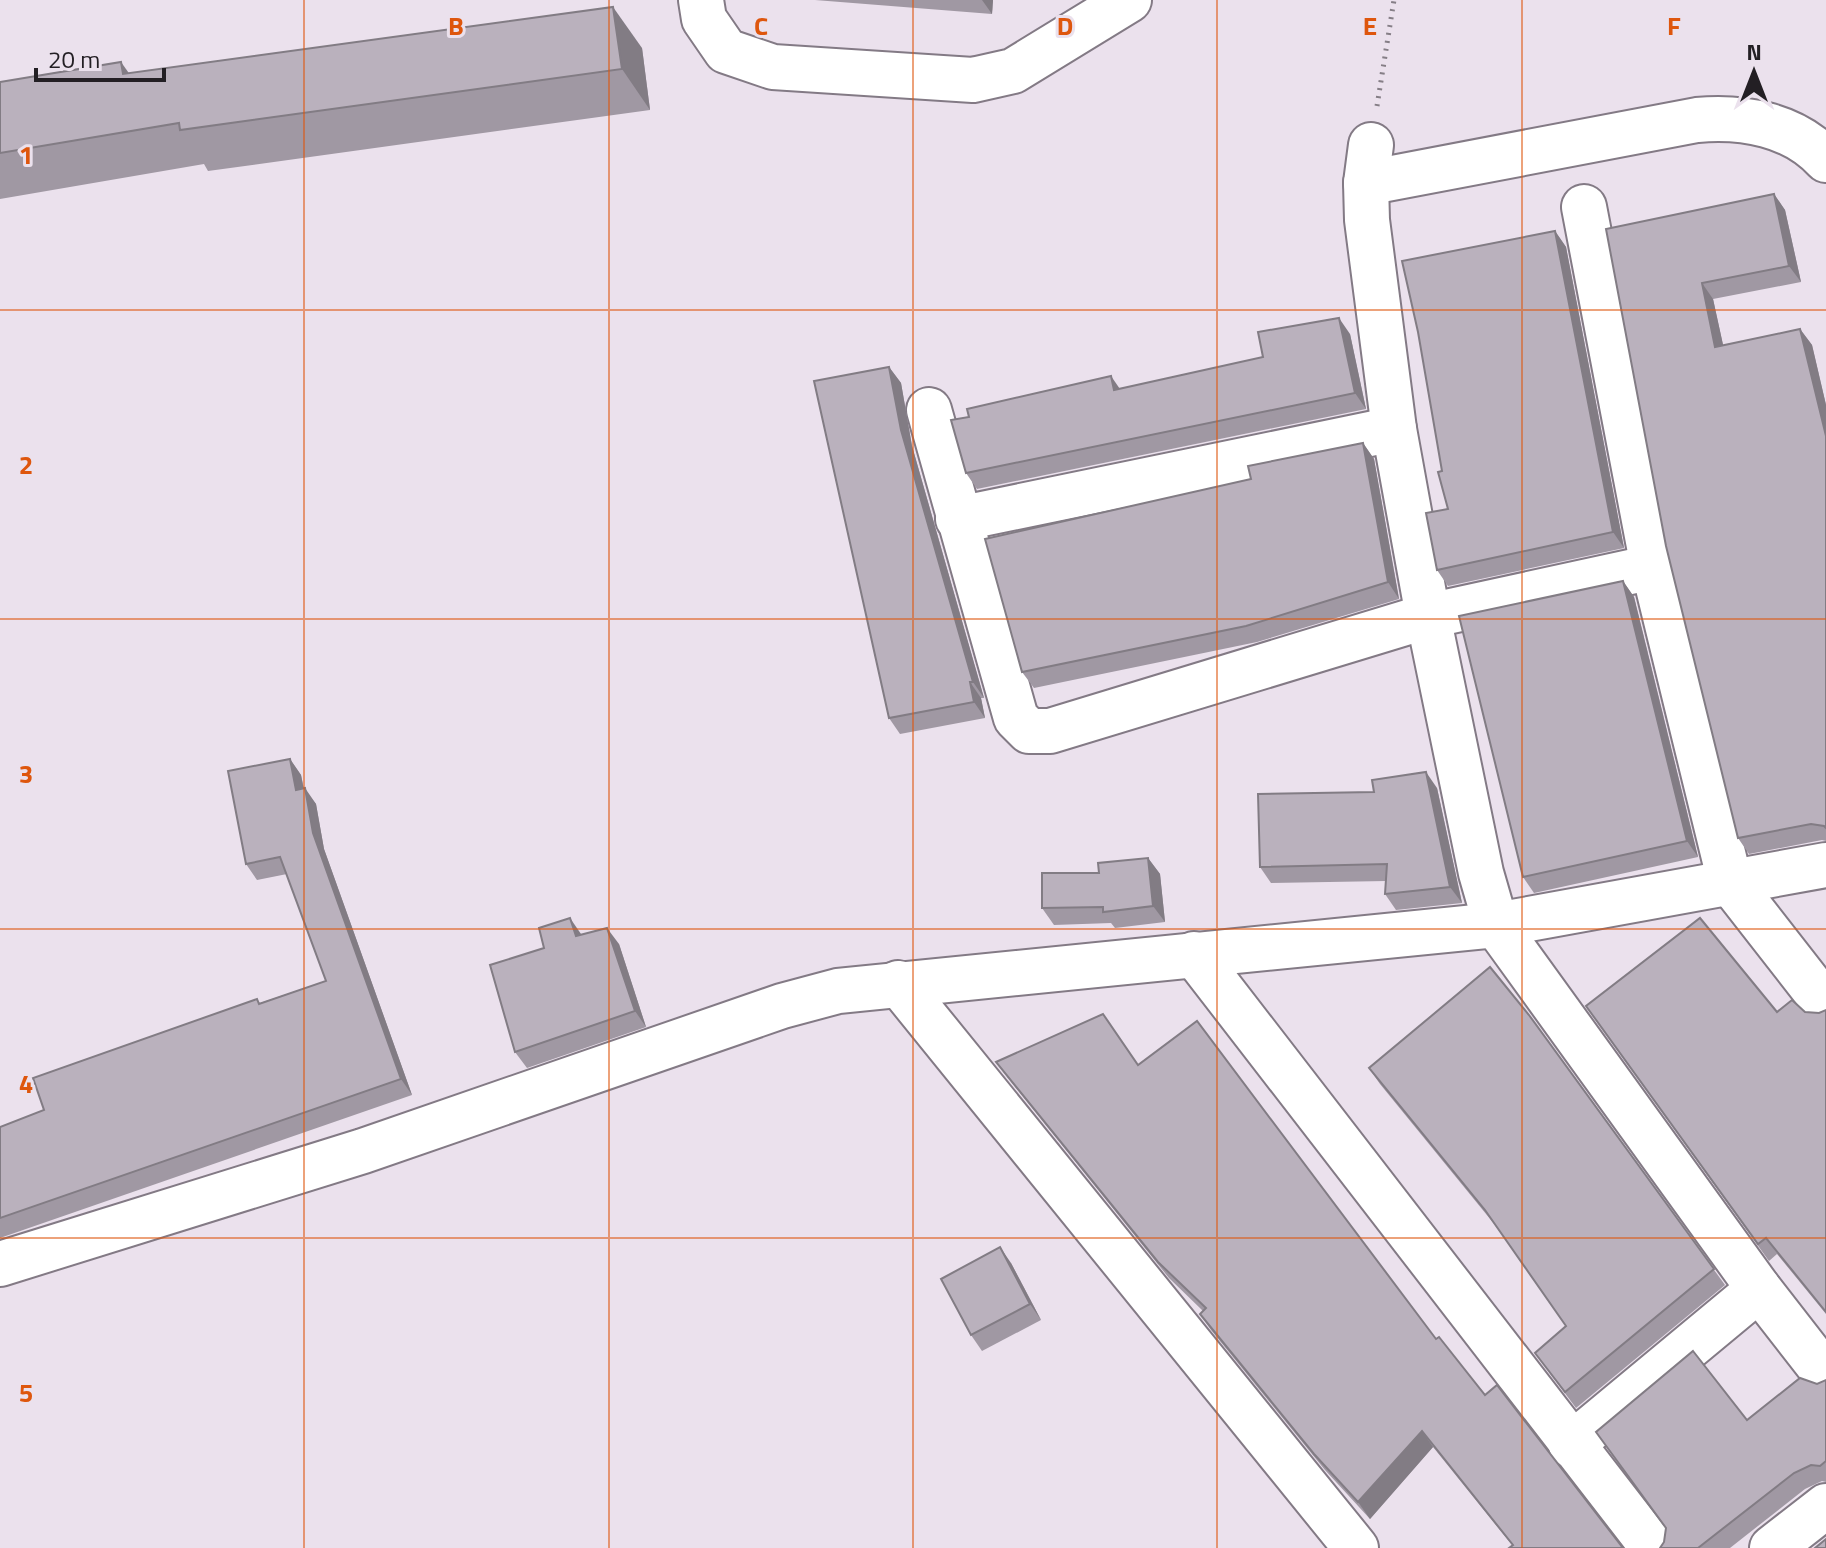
<svg xmlns="http://www.w3.org/2000/svg" width="1826" height="1548" viewBox="0 0 1826 1548" font-family="'Titillium Web',sans-serif">
<rect width="100%" height="100%" fill="#ebe1ed"/>
<g fill="none" stroke-linecap="round" stroke-linejoin="round">
<defs>
<g id="minor">
<path d="M 701,0 L 704,19 L 726,51 L 773,67 L 973,80 L 1013,71 L 1129,0"/>
<path d="M 1371,145 L 1366,183 L 1367,220 L 1394,429 L 1428,616 L 1481,873 L 1496,925 L 1759,1289 L 1826,1375"/>
<path d="M 1366,183 L 1697,120 C 1743,116 1793,124 1826,160"/>
<path d="M 1584,207 L 1653,567 L 1730,882 L 1826,1005"/>
<path d="M 929,410 L 1016,718 L 1029,731 L 1050,731 L 1428,616 L 1653,567"/>
<path d="M 958,519 L 1394,429"/>
<path d="M 1194,954 L 1653,1548"/>
<path d="M 898,983 L 1356,1548"/>
<path d="M 0,1264 L 363,1151 L 782,1006 L 838,991 L 1496,925 L 1826,865"/>
<path d="M 1571,1445 L 1759,1289"/>
<path d="M 1772,1548 L 1826,1506"/>
</g>
</defs>
<use href="#minor" stroke="#837a85" stroke-width="48"/>
<path stroke="#857e86" stroke-width="5" stroke-dasharray="2 6" stroke-linecap="butt" d="M 1377,106 L 1394,0"/>
<use href="#minor" stroke="#fff" stroke-width="44"/>
</g>
<g fill="#a098a3">
<path d="M 815,0 L 993,0 L 992,14 Z"/>
<path d="M 642,48 L 650,110 L 208,171 L 204,164 L 0,199 L 0,82 L 129,73 Z"/>
<path d="M 1774,194 L 1785,210 L 1801,282 L 1713,299 L 1723,345 L 1800,329 L 1812,345 L 1826,405 L 1826,841 L 1822,840 L 1749,854 L 1738,838 L 1606,229 Z"/>
<path d="M 1555,231 L 1566,247 L 1624,548 L 1448,586 L 1437,570 L 1448,509 L 1442,471 Z"/>
<path d="M 1350,334 L 1366,409 L 977,489 L 966,473 L 1263,357 Z"/>
<path d="M 889,367 L 901,383 L 912,446 L 984,698 L 981,698 L 985,718 L 900,734 L 889,718 Z"/>
<path d="M 1363,443 L 1374,459 L 1399,599 L 1257,642 L 1034,688 L 1022,672 L 1251,479 Z"/>
<path d="M 1623,581 L 1634,597 L 1698,857 L 1534,893 L 1523,877 Z"/>
<path d="M 290,759 L 301,775 L 304,789 L 316,804 L 324,849 L 412,1095 L 0,1238 L 0,1127 L 44,1110 L 257,999 L 260,1003 L 326,981 L 287,874 L 257,880 L 246,864 Z"/>
<path d="M 1437,788 L 1462,903 L 1396,910 L 1385,894 L 1386,881 L 1271,883 L 1260,867 L 1374,792 Z"/>
<path d="M 1148,858 L 1160,874 L 1165,922 L 1115,928 L 1111,923 L 1054,925 L 1042,908 L 1099,873 Z"/>
<path d="M 581,935 L 619,944 L 646,1027 L 527,1068 L 515,1052 Z"/>
<path d="M 1586,1006 L 1805,1012 L 1819,1013 L 1826,1010 L 1826,1314 L 1777,1254 L 1769,1261 Z"/>
<path d="M 1529,1015 L 1725,1285 L 1576,1408 L 1535,1353 L 1566,1326 L 1495,1225 L 1380,1084 L 1369,1068 Z"/>
<path d="M 996,1062 L 1436,1339 L 1623,1548 L 1512,1545 L 1433,1447 L 1370,1519 L 1325,1470 L 1211,1330 L 1200,1314 L 1203,1311 L 1169,1278 L 1008,1078 Z"/>
<path d="M 1011,1263 L 1041,1320 L 982,1351 L 971,1335 Z"/>
<path d="M 1826,1380 L 1826,1482 L 1822,1481 L 1805,1489 L 1730,1548 L 1660,1548 L 1747,1420 Z"/>
</g>
<g fill="#827c84">
<path d="M 982,0 L 993,0 L 992,14 Z"/>
<path d="M 613,7 L 642,48 L 650,110 L 622,69 Z"/>
<path d="M 121,62 L 150,103 L 123,74 Z"/>
<path d="M 1774,194 L 1785,210 L 1801,282 L 1789,266 Z"/>
<path d="M 1555,231 L 1566,247 L 1624,548 L 1613,532 Z"/>
<path d="M 1702,283 L 1713,299 L 1727,363 L 1715,347 Z"/>
<path d="M 1339,318 L 1350,334 L 1366,409 L 1355,393 Z"/>
<path d="M 1800,329 L 1812,345 L 1826,405 L 1826,436 Z"/>
<path d="M 889,367 L 901,383 L 912,446 L 984,698 L 973,682 L 901,430 Z"/>
<path d="M 1111,376 L 1122,392 L 1114,390 Z"/>
<path d="M 1363,443 L 1374,459 L 1399,599 L 1388,582 Z"/>
<path d="M 1623,581 L 1634,597 L 1698,857 L 1687,841 Z"/>
<path d="M 970,682 L 981,698 L 985,718 L 974,702 Z"/>
<path d="M 290,759 L 301,775 L 307,806 L 296,790 Z"/>
<path d="M 1426,772 L 1437,788 L 1462,903 L 1450,887 Z"/>
<path d="M 305,788 L 316,804 L 324,849 L 412,1095 L 401,1079 L 313,833 Z"/>
<path d="M 1148,858 L 1160,874 L 1165,922 L 1153,906 Z"/>
<path d="M 570,918 L 581,934 L 576,936 Z"/>
<path d="M 607,928 L 619,944 L 646,1027 L 635,1011 Z"/>
<path d="M 1000,1247 L 1011,1263 L 1041,1320 L 1030,1304 Z"/>
<path d="M 1422,1431 L 1433,1447 L 1370,1519 L 1358,1502 Z"/>
</g>
<g fill="#bab1bd" stroke="#827c84" stroke-width="2">
<path d="M 613,7 L 622,69 L 180,130 L 179,123 L 0,153 L 0,82 L 121,62 L 123,74 Z"/>
<path d="M 1774,194 L 1789,266 L 1702,283 L 1715,347 L 1800,329 L 1826,436 L 1826,828 L 1824,826 L 1811,824 L 1738,838 L 1666,546 L 1606,229 Z"/>
<path d="M 1555,231 L 1613,532 L 1437,570 L 1426,513 L 1448,509 L 1438,472 L 1442,471 L 1418,332 L 1402,261 Z"/>
<path d="M 1339,318 L 1355,393 L 966,473 L 951,420 L 969,417 L 967,409 L 1111,376 L 1114,390 L 1263,357 L 1258,332 Z"/>
<path d="M 889,367 L 901,430 L 973,682 L 970,682 L 974,702 L 889,718 L 814,381 Z"/>
<path d="M 1363,443 L 1388,582 L 1246,626 L 1022,672 L 985,539 L 1251,479 L 1248,466 Z"/>
<path d="M 1623,581 L 1687,841 L 1523,877 L 1459,616 Z"/>
<path d="M 290,759 L 296,790 L 305,788 L 313,833 L 401,1079 L 0,1218 L 0,1127 L 44,1110 L 33,1078 L 257,999 L 259,1004 L 326,981 L 280,857 L 246,864 L 228,771 Z"/>
<path d="M 1426,772 L 1450,887 L 1385,894 L 1387,864 L 1260,867 L 1258,794 L 1374,792 L 1372,780 Z"/>
<path d="M 1148,858 L 1153,906 L 1103,912 L 1103,907 L 1042,908 L 1042,873 L 1099,873 L 1098,863 Z"/>
<path d="M 570,918 L 576,936 L 607,928 L 635,1011 L 515,1052 L 490,965 L 544,948 L 539,928 Z"/>
<path d="M 1700,918 L 1777,1012 L 1792,1000 L 1805,1012 L 1819,1013 L 1826,1010 L 1826,1312 L 1766,1238 L 1758,1244 L 1586,1006 Z"/>
<path d="M 1490,967 L 1529,1015 L 1714,1269 L 1565,1392 L 1535,1353 L 1566,1326 L 1485,1210 L 1369,1068 Z"/>
<path d="M 1103,1014 L 1138,1065 L 1197,1021 L 1436,1339 L 1439,1337 L 1485,1395 L 1497,1385 L 1623,1548 L 1509,1548 L 1513,1545 L 1422,1431 L 1358,1502 L 1314,1454 L 1200,1314 L 1206,1308 L 1158,1262 L 996,1062 Z"/>
<path d="M 1000,1247 L 1030,1304 L 971,1335 L 941,1279 Z"/>
<path d="M 1693,1351 L 1747,1420 L 1800,1378 L 1817,1384 L 1826,1380 L 1826,1461 L 1820,1466 L 1811,1465 L 1794,1473 L 1698,1548 L 1660,1548 L 1664,1542 L 1666,1528 L 1596,1432 Z"/>
<path d="M 1826,1539 L 1826,1548 L 1815,1548 Z"/>
</g>
<path fill="none" stroke="#de560d" stroke-width="2" stroke-opacity="0.55" d="M 304,0 L 304,1548M 609,0 L 609,1548M 913,0 L 913,1548M 1217,0 L 1217,1548M 1522,0 L 1522,1548M 0,310 L 1826,310M 0,619 L 1826,619M 0,929 L 1826,929M 0,1238 L 1826,1238"/>
<g font-size="26" text-anchor="middle" font-weight="bold" fill="#de560d" stroke="#ebe1ed" stroke-width="6" stroke-linejoin="round" paint-order="stroke">
<text x="456" y="35">B</text>
<text x="761" y="35">C</text>
<text x="1065" y="35">D</text>
<text x="1370" y="35">E</text>
<text x="1674" y="35">F</text>
<text x="26" y="164">1</text>
<text x="26" y="474">2</text>
<text x="26" y="783">3</text>
<text x="26" y="1093">4</text>
<text x="26" y="1402">5</text>
</g>
<g transform="translate(1754 72)" stroke="#ebe1ed" stroke-width="6" paint-order="stroke">
<path d="M0-6L14 30L0 20L-14 30Z" fill="#231f24"/>
<text y="-12" font-size="22" font-weight="bold" text-anchor="middle" fill="#231f24">N</text>
</g>
<path d="M36 68v12h128v-12" fill="none" stroke="#231f24" stroke-width="4"/>
<text x="48" y="68" font-size="24" fill="#231f24" stroke="#ebe1ed" stroke-width="6" paint-order="stroke">20 m</text>
</svg>
